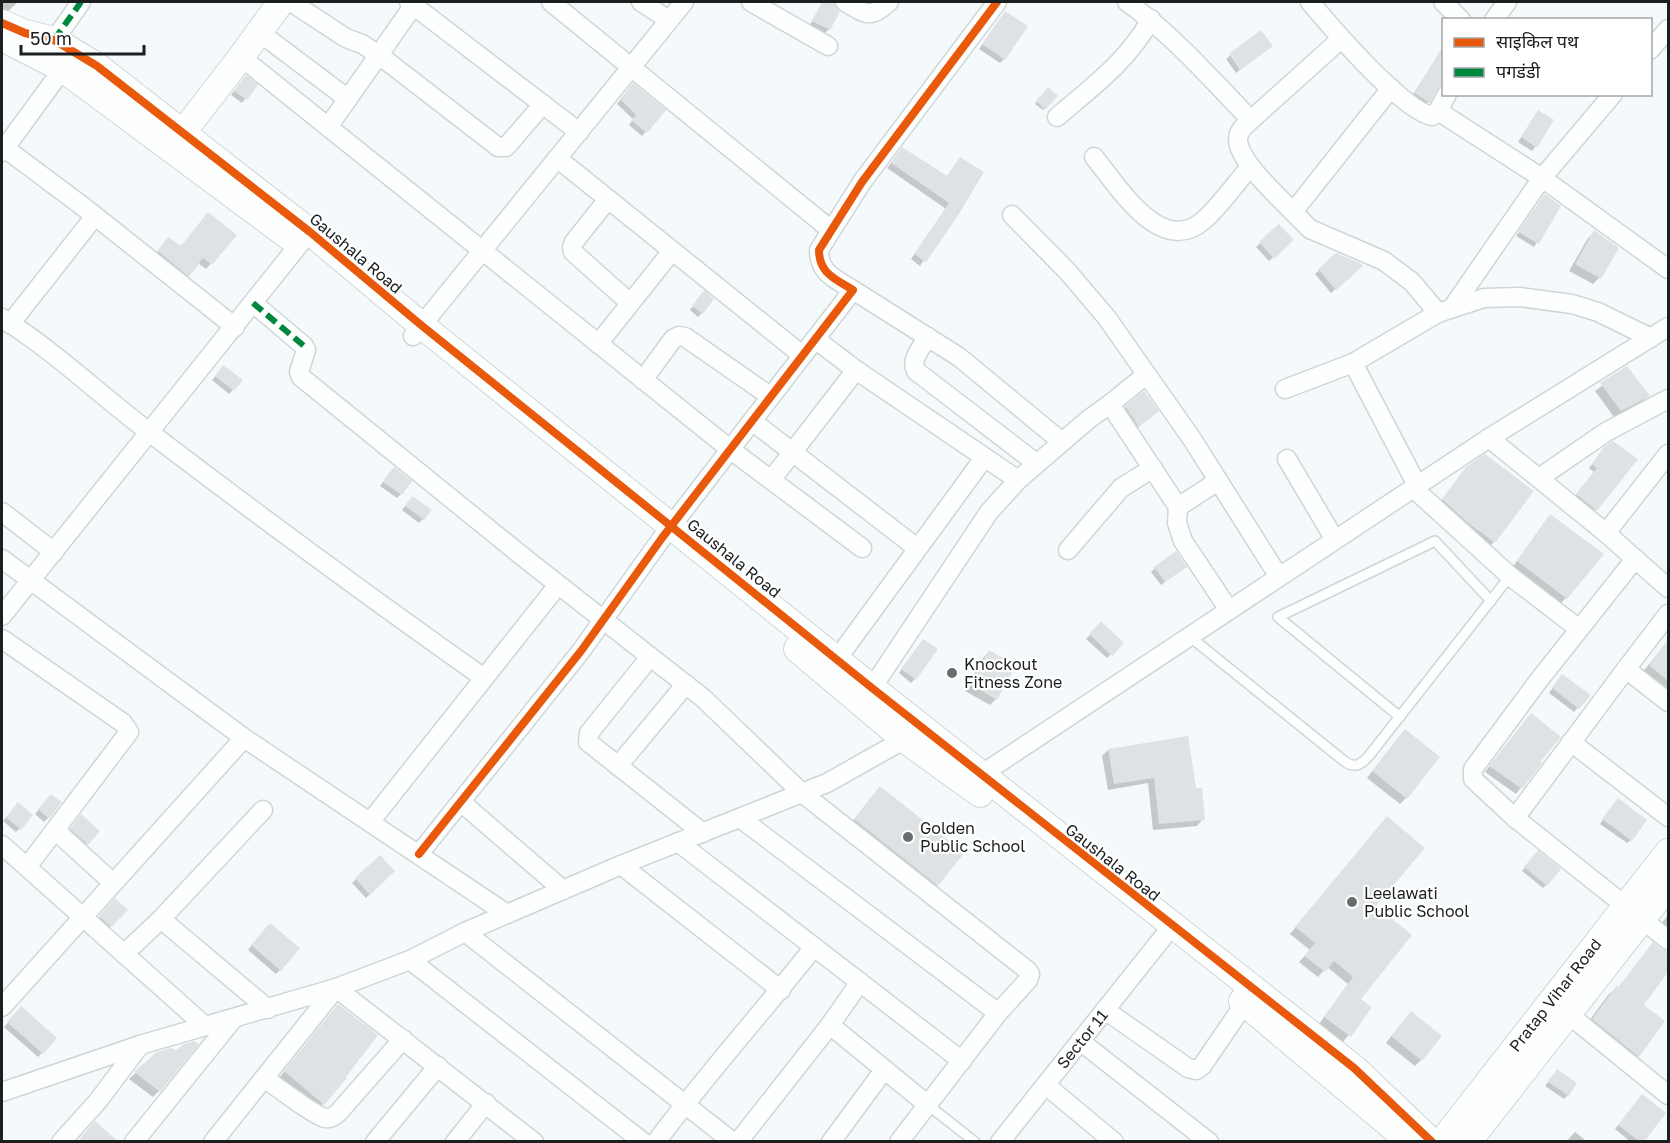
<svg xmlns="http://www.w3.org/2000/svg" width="1670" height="1143" viewBox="0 0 1670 1143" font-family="'Golos Text','Noto Sans Devanagari',sans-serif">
<rect width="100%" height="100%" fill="#f4fafb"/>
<g fill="#0003">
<path d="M 2,2 L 18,2 L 6,13 L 2,9 Z"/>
<path d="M 823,2 L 833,3 L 829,29 L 825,33 L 810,25 Z"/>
<path d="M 1005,13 L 1004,59 L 1000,63 L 979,49 Z"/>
<path d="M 1260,32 L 1267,49 L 1236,73 L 1226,59 Z"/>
<path d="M 1440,54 L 1444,56 L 1444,80 L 1425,106 L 1411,97 Z"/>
<path d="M 242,81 L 256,85 L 242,103 L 231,95 Z"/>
<path d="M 629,89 L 664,110 L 642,136 L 629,125 L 633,119 L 617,104 Z"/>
<path d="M 1048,89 L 1056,96 L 1043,110 L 1035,104 Z"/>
<path d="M 1535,116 L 1535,147 L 1532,151 L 1518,142 Z"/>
<path d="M 898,154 L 946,178 L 960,158 L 982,172 L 920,266 L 911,259 L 946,209 L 887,168 Z"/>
<path d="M 1541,200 L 1559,206 L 1534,247 L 1516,236 Z"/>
<path d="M 1279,226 L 1292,240 L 1269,261 L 1256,247 Z"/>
<path d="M 1595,232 L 1617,248 L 1599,278 L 1593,284 L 1569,271 L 1588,238 Z"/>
<path d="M 235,236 L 206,269 L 198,263 L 183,281 L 154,257 L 163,244 L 180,248 Z"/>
<path d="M 1337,254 L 1361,266 L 1331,293 L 1315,274 Z"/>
<path d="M 700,296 L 702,313 L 698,317 L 690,310 Z"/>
<path d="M 1627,368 L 1648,396 L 1642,402 L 1614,417 L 1595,391 Z"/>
<path d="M 220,371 L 233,390 L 229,394 L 212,380 Z"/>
<path d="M 1126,407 L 1153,415 L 1134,430 L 1122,411 Z"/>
<path d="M 1601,453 L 1636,460 L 1592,514 L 1573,499 L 1594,472 L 1589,468 Z"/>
<path d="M 1465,470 L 1494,542 L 1488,548 L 1437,506 Z"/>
<path d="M 390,472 L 401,494 L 397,498 L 380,486 Z"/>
<path d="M 408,502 L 423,519 L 419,523 L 402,510 Z"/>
<path d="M 1544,523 L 1566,598 L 1560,604 L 1512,568 Z"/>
<path d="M 1155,568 L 1181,570 L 1161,585 L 1151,572 Z"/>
<path d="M 1101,623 L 1122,643 L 1107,658 L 1086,639 Z"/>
<path d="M 1668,641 L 1668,696 L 1641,674 Z"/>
<path d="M 920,645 L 915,679 L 911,683 L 899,673 Z"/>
<path d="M 989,652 L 996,699 L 990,705 L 965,691 L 983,658 Z"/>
<path d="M 1559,679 L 1588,695 L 1574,712 L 1549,693 Z"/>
<path d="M 1526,720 L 1539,764 L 1516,794 L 1485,772 Z"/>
<path d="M 1399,737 L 1406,798 L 1400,804 L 1367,778 Z"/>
<path d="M 1108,750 L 1195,790 L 1203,819 L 1197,826 L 1153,830 L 1148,783 L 1108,790 L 1102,756 Z"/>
<path d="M 874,794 L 937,885 L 931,891 L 849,826 Z"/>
<path d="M 48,799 L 48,818 L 44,822 L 35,814 Z"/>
<path d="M 18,804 L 20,828 L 16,832 L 3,821 Z"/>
<path d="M 1614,804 L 1631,840 L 1627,843 L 1600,824 Z"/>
<path d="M 77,820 L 98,831 L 83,847 L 67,833 Z"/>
<path d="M 1381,824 L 1374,906 L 1358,999 L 1370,1008 L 1343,1042 L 1319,1024 L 1348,984 L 1327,967 L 1318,977 L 1299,962 L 1310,950 L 1290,934 Z"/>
<path d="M 1534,856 L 1546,885 L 1543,888 L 1522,871 Z"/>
<path d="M 380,857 L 393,871 L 366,898 L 352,883 Z"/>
<path d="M 115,900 L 126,910 L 107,930 L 96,921 Z"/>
<path d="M 1668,915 L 1668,938 L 1658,928 Z"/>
<path d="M 266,928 L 280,970 L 276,974 L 248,950 Z"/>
<path d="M 1651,946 L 1668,962 L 1668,970 L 1642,1006 L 1638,1056 L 1629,1064 L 1584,1028 L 1608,995 L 1617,987 L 1618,988 Z"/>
<path d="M 21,1009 L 55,1039 L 38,1057 L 4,1027 Z"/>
<path d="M 332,1012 L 323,1104 L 317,1110 L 279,1078 Z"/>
<path d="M 1405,1019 L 1421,1060 L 1415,1066 L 1386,1043 Z"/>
<path d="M 157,1053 L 159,1091 L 153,1097 L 129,1079 Z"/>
<path d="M 1553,1075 L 1568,1095 L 1564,1099 L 1545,1086 Z"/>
<path d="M 1639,1100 L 1642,1142 L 1631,1142 L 1615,1129 Z"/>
<path d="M 1575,1132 L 1585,1140 L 1584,1142 L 1566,1142 Z"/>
</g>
<g fill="#dfe2e4">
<path d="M 822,2 L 834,2 L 836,8 L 840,12 L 830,30 L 812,21 Z"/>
<path d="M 1005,11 L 1028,26 L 1005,60 L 982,44 Z"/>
<path d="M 1261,30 L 1273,46 L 1240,70 L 1229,54 Z"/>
<path d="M 1443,46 L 1443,83 L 1437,89 L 1430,103 L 1414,93 Z"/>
<path d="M 246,75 L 258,85 L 247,100 L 234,91 Z"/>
<path d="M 633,83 L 666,110 L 647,133 L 631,120 L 636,115 L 620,99 Z"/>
<path d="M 1048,87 L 1058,96 L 1045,110 L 1036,101 Z"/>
<path d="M 1538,110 L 1554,120 L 1537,148 L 1521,137 Z"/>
<path d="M 902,147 L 947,176 L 960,157 L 984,172 L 957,217 L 926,262 L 914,254 L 949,203 L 891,163 Z"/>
<path d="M 1545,194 L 1561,206 L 1539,244 L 1518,232 Z"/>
<path d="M 208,212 L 237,235 L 212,265 L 203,258 L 189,277 L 158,251 L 168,237 L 181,246 Z"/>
<path d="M 1279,224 L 1294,240 L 1274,259 L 1259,242 Z"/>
<path d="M 1594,230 L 1619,248 L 1601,279 L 1575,264 Z"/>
<path d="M 1336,253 L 1360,263 L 1363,266 L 1336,290 L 1318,269 Z"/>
<path d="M 704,290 L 714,299 L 703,314 L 692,306 Z"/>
<path d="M 223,365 L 243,380 L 234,391 L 215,376 Z"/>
<path d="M 1627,366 L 1650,396 L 1621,411 L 1600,383 Z"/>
<path d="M 1144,391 L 1159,411 L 1139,427 L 1125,406 Z"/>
<path d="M 1613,441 L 1638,459 L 1597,511 L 1576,494 L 1597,468 L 1592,464 L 1604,447 Z"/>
<path d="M 1485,454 L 1534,491 L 1495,543 L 1467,522 L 1442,499 L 1466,467 Z"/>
<path d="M 394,467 L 412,481 L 402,495 L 383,482 Z"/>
<path d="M 412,496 L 432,510 L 424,520 L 405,506 Z"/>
<path d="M 1550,514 L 1604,554 L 1567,599 L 1517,561 Z"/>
<path d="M 1176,551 L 1187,567 L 1165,582 L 1154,567 Z"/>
<path d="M 1101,621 L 1124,643 L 1112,656 L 1089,634 Z"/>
<path d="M 923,639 L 938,649 L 916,680 L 901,669 Z"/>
<path d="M 1668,640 L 1668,681 L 1649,665 Z"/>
<path d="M 989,650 L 1016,666 L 997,700 L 970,684 Z"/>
<path d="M 1562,674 L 1591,695 L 1579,709 L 1552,688 Z"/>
<path d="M 1531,713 L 1561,737 L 1540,762 L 1542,763 L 1522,789 L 1489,766 Z"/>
<path d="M 1405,729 L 1440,757 L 1407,799 L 1372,771 Z"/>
<path d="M 1188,736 L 1196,788 L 1202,788 L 1205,820 L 1159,824 L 1154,778 L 1114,784 L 1108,749 Z"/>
<path d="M 880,786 L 964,853 L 938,886 L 854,819 Z"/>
<path d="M 51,794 L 62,802 L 49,819 L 38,809 Z"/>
<path d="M 1618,798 L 1647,820 L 1632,841 L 1602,819 Z"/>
<path d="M 18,802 L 33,815 L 21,830 L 6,817 Z"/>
<path d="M 81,814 L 100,831 L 88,845 L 70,829 Z"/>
<path d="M 1387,816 L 1425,848 L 1376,906 L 1412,935 L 1361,999 L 1372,1007 L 1351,1037 L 1324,1017 L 1353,977 L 1334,961 L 1325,972 L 1304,956 L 1315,943 L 1295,927 Z"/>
<path d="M 1538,850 L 1561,869 L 1547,886 L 1524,867 Z"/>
<path d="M 380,855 L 395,871 L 370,895 L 355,878 Z"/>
<path d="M 115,898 L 128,910 L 111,927 L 99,916 Z"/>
<path d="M 270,923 L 300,948 L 281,971 L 251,945 Z"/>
<path d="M 1653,942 L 1661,949 L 1668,951 L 1668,972 L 1644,1005 L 1665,1021 L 1639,1057 L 1592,1019 L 1617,985 L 1619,987 Z"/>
<path d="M 338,1004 L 378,1035 L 346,1077 L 347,1078 L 324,1105 L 284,1071 Z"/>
<path d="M 21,1006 L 57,1038 L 43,1054 L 7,1022 Z"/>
<path d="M 1411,1011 L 1442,1036 L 1422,1061 L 1391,1036 Z"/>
<path d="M 194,1041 L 199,1044 L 160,1092 L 134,1072 L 157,1052 L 171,1048 L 177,1050 L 182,1045 Z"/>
<path d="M 1557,1069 L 1577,1083 L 1569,1096 L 1548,1082 Z"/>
<path d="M 1642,1094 L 1666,1113 L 1644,1142 L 1640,1142 L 1618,1125 Z"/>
<path d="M 95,1121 L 119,1142 L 77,1142 Z"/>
</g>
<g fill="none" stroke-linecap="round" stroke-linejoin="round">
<defs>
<g id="lane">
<path d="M 1189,636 L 1344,761 C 1355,769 1360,765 1368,757 L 1510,576"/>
<path d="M 1400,717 L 1278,617 L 1435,541 L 1491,601"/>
<path d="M 928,1105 L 975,1142"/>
</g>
<g id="street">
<path d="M 291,2 L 346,38 L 362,44 L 379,55 L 498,147 L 506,147 L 543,104"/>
<path d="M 409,2 L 579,132"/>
<path d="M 551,2 L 831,230"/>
<path d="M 641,2 L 669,20"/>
<path d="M 751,2 L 828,46"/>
<path d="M 845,2 C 866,14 870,20 889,2"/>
<path d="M 1127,2 C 1173,35 1211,79 1251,120"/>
<path d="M 1310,2 C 1331,27 1402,110 1432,116 L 1438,111 L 1542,178 L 1668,269"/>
<path d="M 1443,2 L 1461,20"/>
<path d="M 1494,20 L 1507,2"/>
<path d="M 259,32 L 348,99"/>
<path d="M 1341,39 L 1251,120 C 1245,125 1238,131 1238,139 C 1238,161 1278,196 1293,212 L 1391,88"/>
<path d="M 48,49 L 81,2"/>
<path d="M 1650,50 L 1668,29"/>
<path d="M 241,57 L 731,450 L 862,548"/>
<path d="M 1438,111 L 1447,94"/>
<path d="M 1057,117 C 1092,87 1128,61 1151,19"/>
<path d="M 328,127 L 416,2"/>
<path d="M 2,146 L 85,208 L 235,327"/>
<path d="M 2,152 L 70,59"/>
<path d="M 1094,157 C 1118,186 1161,258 1204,220 C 1221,205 1235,184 1250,167"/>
<path d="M 557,158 L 802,355"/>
<path d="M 608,199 L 574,242 L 572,247 L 573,252 L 629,302"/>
<path d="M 1293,212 L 1310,229 L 1384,261 L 1412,282 L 1438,313"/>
<path d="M 1012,215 L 1068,272 L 1107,318 L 1192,439 L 1279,577"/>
<path d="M 853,290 L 959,357 L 1062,442"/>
<path d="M 253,303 L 304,346 L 306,350 L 299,372 L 301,377 L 527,560 L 703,698 L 802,793 L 1027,970 L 1030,974 L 1028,980 L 998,1013 L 899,1142"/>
<path d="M 1452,308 L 1542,178 L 1613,94"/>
<path d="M 2,318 C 56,352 102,397 153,435 C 262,518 372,599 484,678"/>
<path d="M 10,324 L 95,216"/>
<path d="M 1668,327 L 1489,438 L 1606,533 L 1668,588"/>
<path d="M 413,336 L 684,2"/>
<path d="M 928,337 C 922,347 910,359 916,371 L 1036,463"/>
<path d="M 815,339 L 856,370 L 1018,480"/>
<path d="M 598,344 L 672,251"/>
<path d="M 1353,363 L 1417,485"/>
<path d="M 643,380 L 673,339 L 679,336 L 685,337 L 770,396"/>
<path d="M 1285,389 L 1353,363 L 1438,313 L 1484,298 L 1520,297 L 1572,304 L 1598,312 L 1651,338"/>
<path d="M 1110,404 L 1146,375"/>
<path d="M 752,421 L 917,548"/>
<path d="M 1287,459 L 1335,540"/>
<path d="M 1539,478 L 1606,432 L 1668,399"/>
<path d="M 771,480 L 856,370"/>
<path d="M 1413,488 L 1510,576 L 1579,629"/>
<path d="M 1178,507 L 1218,481"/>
<path d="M 2,512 L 54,552"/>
<path d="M 1606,533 L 1668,454"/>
<path d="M 1068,550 L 1121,488 L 1153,468"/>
<path d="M 2,559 L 244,738 L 507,914"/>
<path d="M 1635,559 L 1539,680 L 1473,769 L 1473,779 L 1515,818 L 1668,940"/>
<path d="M 2,616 L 306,236"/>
<path d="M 2,639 L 123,723 L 129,732 L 27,867"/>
<path d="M 650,657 L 589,733 L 588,742 L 703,833"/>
<path d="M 837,659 L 984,458"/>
<path d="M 1626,669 L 1668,702"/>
<path d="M 872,688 L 989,512 L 1018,480 L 1089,419 L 1110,404 L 1178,507 L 1177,523 L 1183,541 L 1229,610"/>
<path d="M 1571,742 L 1668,817"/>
<path d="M 618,766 L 686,684"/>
<path d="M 973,780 L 1489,438"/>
<path d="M 461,802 L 563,890"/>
<path d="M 740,818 L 998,1013"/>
<path d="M 1515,818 L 1626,669 L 1668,614"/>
<path d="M 370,822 L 558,585"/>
<path d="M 55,830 L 113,883"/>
<path d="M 678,842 L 962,1061"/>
<path d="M 2,845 L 204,1025"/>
<path d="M 419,854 L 581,651 L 662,538 L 853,290 C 836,279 819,274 819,250 L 862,182 L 997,2"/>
<path d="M 621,865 L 781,990"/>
<path d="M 161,919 L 268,1009"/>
<path d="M 465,932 L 733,1142"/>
<path d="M 124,954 L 161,919 L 263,810"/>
<path d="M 410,960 L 643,1142"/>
<path d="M 2,1007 L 244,738"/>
<path d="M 1105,1010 L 1188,1068 L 1196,1070 L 1202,1066 L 1245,1003"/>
<path d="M 1568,1014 L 1668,1095"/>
<path d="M 830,1025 L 928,1105"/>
<path d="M 1080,1041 L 1209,1142"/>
<path d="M 264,1078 C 276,1086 313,1115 325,1118 C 331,1119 334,1116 338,1113 L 403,1039"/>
<path d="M 1048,1087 L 1114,1142"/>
<path d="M 2,1092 L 140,1045 L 336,988 L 410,960 L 465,932 L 621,865 L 827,783 L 914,734"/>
<path d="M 61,1142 L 98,1101 L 140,1045"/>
<path d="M 134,1142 L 234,1018"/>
<path d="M 213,1142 L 336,988 L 534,1142"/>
<path d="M 375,1142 L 438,1066"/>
<path d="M 455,1142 L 486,1103"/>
<path d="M 656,1142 C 706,1075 762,1013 814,947"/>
<path d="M 738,1142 L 830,1025 L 860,982"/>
<path d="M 831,1142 L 884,1070"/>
<path d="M 1000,1142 L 1164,936"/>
</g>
<g id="secondary">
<path d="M 2,23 L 25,33 L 54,40 L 97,66 L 310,232 L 421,325 L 872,688 L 1354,1068 L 1432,1142"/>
<path d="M 2,38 L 63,69 L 296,242"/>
<path d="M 173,145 L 241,57 L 281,2"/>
<path d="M 797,649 L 905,740 L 980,794"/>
<path d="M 1242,1001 L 1402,1135"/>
<path d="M 1443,1140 L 1668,852"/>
<path d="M 1468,1142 L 1668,886"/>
</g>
</defs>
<use href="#lane" stroke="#d0d5d6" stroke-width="12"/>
<use href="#street" stroke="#d0d5d6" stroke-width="21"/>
<use href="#secondary" stroke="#d0d5d6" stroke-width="28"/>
<use href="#lane" stroke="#fdfefe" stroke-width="9"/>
<use href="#street" stroke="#fdfefe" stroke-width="18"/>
<use href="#secondary" stroke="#fdfefe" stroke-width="26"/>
<g stroke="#00873e" stroke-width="6" stroke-dasharray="12 6" stroke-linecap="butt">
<path d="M 54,40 L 81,2"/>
<path d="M 253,303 L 304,346"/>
</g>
<defs>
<g id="cycleway">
<path d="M 2,23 L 25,33 L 54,40 L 97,66 L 310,232 L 421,325 L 872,688 L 1354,1068 L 1432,1142"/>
<path d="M 419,854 L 581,651 L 662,538 L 853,290 C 836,279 819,274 819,250 L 862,182 L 997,2"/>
</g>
</defs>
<use href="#cycleway" stroke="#fff" stroke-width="11"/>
<use href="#cycleway" stroke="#e8590c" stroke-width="8"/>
</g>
<g fill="#676c6d" stroke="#fff" stroke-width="2">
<circle cx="952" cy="673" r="6"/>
<circle cx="908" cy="837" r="6"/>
<circle cx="1352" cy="902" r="6"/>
</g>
<g text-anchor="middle" stroke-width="4.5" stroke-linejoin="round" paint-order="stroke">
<g font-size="16" fill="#1b1f20" stroke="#fff">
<text transform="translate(356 253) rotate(40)" y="6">Gaushala Road</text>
<text transform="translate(734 558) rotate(39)" y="6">Gaushala Road</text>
<text transform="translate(1113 862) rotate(38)" y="6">Gaushala Road</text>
<text transform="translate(1555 995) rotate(-52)" y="6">Pratap Vihar Road</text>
<text transform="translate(1082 1039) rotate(-51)" y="6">Sector 11</text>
</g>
<g font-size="16" fill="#1b1f20" stroke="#fff" text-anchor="start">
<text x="964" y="670">Knockout<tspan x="964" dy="18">Fitness Zone</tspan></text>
<text x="920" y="834">Golden<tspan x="920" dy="18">Public School</tspan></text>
<text x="1364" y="899">Leelawati<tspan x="1364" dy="18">Public School</tspan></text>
</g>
</g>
<rect width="1670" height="1143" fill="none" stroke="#1b1f20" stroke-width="6"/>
<rect x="1442" y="18" width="210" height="78" fill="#ffffff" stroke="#a4a5a6" stroke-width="1.5"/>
<rect x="1454" y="38" width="30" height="9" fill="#e8590c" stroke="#a4a5a6" stroke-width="1.5"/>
<text x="1496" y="48" font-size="18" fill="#1b1f20">साइकिल पथ</text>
<rect x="1454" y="68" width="30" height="9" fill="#00873e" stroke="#a4a5a6" stroke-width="1.5"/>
<text x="1496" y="78" font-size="18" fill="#1b1f20">पगडंडी</text>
<path d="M21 45v9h123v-9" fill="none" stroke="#1b1f20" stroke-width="3"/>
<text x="30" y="45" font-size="18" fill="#1b1f20" stroke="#ffffff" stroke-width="4.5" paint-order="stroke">50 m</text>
</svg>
